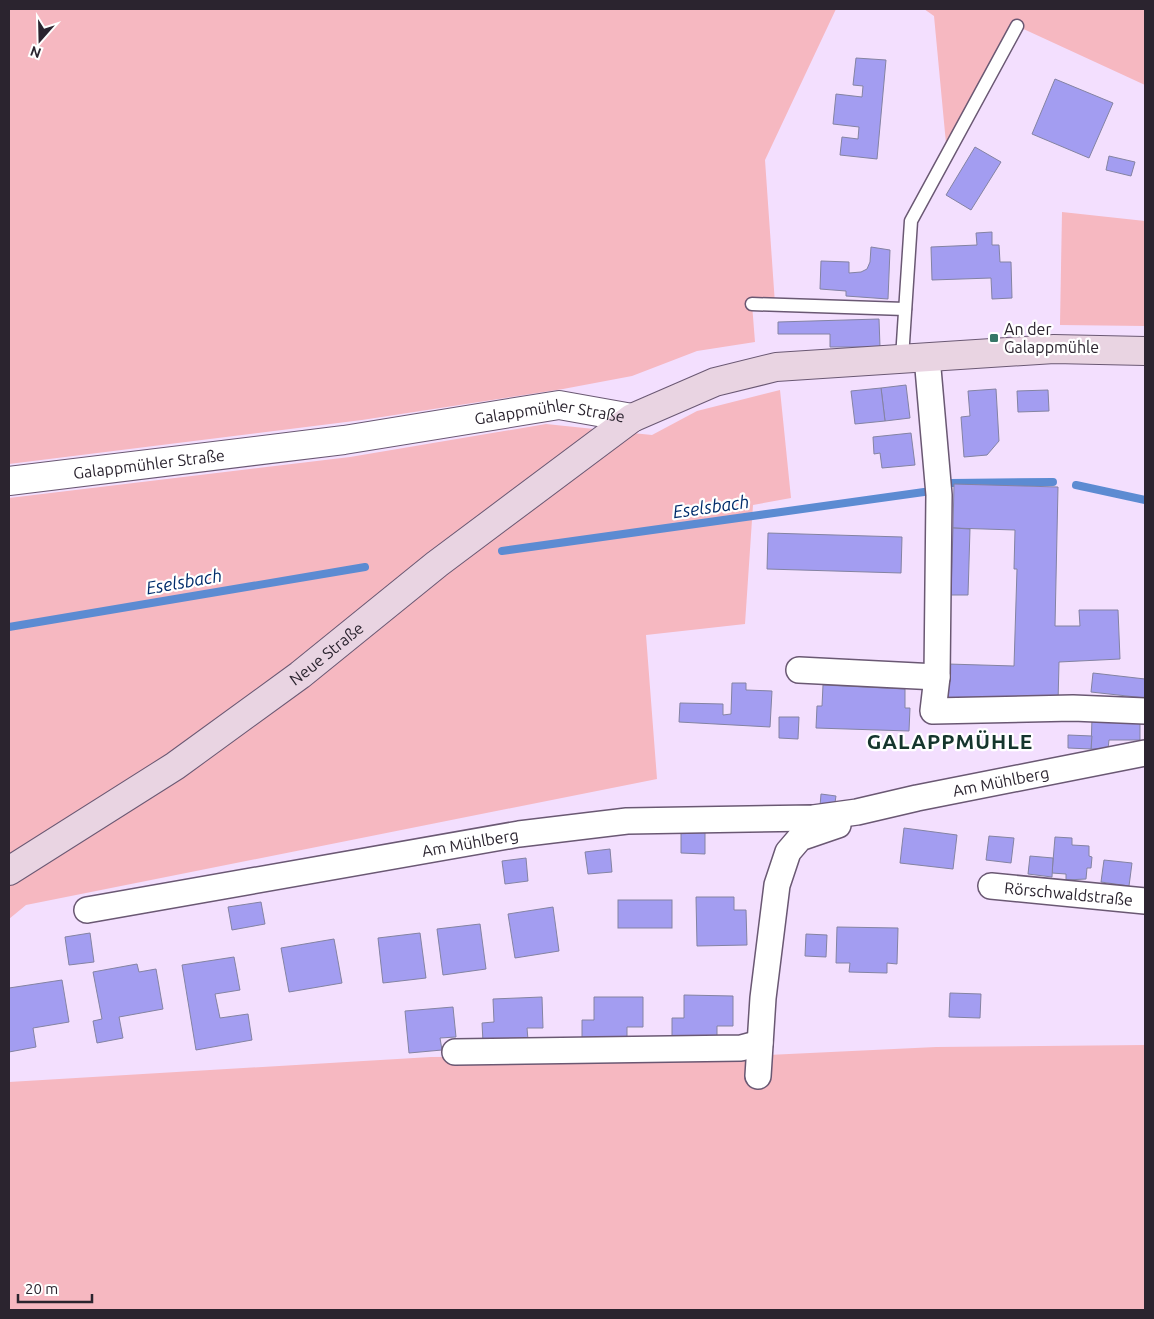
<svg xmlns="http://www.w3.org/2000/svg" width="1154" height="1319" viewBox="0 0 1154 1319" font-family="Ubuntu,sans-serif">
<rect width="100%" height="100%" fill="#f3dffe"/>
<g fill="#f6b8c1">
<path d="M 9,9 L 836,9 L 765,160 L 775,304 L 752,304 L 755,342 L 697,351 L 632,376 L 563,389 L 362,420 L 9,464 Z"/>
<path d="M 924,9 L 1145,9 L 1145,85 L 1017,26 L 947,154 L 934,16 Z"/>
<path d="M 1062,212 L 1145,221 L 1145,326 L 1060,325 Z"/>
<path d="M 780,390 L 791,498 L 753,505 L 745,624 L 646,635 L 657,779 L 26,905 L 9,919 L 9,498 L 350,457 L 546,424 L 652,435 L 697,411 Z"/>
<path d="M 1145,1045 L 1145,1310 L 9,1310 L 9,1082 L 431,1057 L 768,1055 L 936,1047 Z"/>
</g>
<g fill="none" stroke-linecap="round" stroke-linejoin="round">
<g stroke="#5c8bd2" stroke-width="8">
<path d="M 951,483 L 1053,482"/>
<path d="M 1076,485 L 1145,500"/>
<path d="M 502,551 L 924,492"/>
<path d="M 9,627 L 365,567"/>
</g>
</g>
<g fill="#a39df1" stroke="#8483a2">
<path d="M 856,58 L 886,60 L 877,159 L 840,155 L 842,137 L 858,139 L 859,127 L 833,124 L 836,94 L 862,97 L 863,86 L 853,85 Z"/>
<path d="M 1055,79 L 1113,103 L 1089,158 L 1032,134 Z"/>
<path d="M 975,147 L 1001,162 L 971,210 L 946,195 Z"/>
<path d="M 1109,156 L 1135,162 L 1131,176 L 1106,170 Z"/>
<path d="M 992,232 L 992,245 L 999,245 L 1000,262 L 1011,262 L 1012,298 L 992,299 L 991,278 L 932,280 L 931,247 L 977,245 L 976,233 Z"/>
<path d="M 871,247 L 890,250 L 888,299 L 846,296 L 846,291 L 820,289 L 821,261 L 849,262 L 849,273 L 861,272 L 867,269 L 870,262 Z"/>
<path d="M 879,319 L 880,347 L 830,347 L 830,334 L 778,334 L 778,322 Z"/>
<path d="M 906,385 L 910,418 L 885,421 L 881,388 Z"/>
<path d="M 881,388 L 885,421 L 855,424 L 851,391 Z"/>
<path d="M 996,389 L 999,441 L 987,455 L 964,457 L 961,417 L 970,416 L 968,391 Z"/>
<path d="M 1048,390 L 1049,411 L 1018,412 L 1017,391 Z"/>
<path d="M 911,433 L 915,465 L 882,468 L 880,453 L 874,454 L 873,437 Z"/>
<path d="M 954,484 L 1058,487 L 1055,626 L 1080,626 L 1079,610 L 1118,610 L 1120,659 L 1059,662 L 1058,703 L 947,700 L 948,664 L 1014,666 L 1017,569 L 1014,569 L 1015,530 L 953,528 Z"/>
<path d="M 953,528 L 970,529 L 968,595 L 951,595 Z"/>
<path d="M 768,533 L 902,537 L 901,573 L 767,569 Z"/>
<path d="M 1093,673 L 1145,679 L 1145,698 L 1091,692 Z"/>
<path d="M 732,683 L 746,683 L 746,690 L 772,691 L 770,727 L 679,722 L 680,703 L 723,704 L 723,715 L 731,714 Z"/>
<path d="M 823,685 L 905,689 L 905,708 L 910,708 L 909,731 L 816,728 L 817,706 L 822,706 Z"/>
<path d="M 779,717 L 799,717 L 798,739 L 779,738 Z"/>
<path d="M 1092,718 L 1140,719 L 1140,740 L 1109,740 L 1108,749 L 1091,749 Z"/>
<path d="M 1068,735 L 1092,736 L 1091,749 L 1068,748 Z"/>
<path d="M 821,794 L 836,796 L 834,809 L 820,806 Z"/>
<path d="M 904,828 L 957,835 L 953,869 L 900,863 Z"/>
<path d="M 681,830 L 705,831 L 705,854 L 681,853 Z"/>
<path d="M 989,836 L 1014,838 L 1011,863 L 986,860 Z"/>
<path d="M 1055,837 L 1072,838 L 1072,845 L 1089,846 L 1089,856 L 1092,857 L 1091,868 L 1087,868 L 1086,879 L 1066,880 L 1066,874 L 1052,873 Z"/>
<path d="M 610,849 L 612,872 L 588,874 L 585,852 Z"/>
<path d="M 1030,856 L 1053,858 L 1052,877 L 1028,874 Z"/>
<path d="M 526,858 L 528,881 L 505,884 L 502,861 Z"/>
<path d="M 1104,860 L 1132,863 L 1129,886 L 1101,882 Z"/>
<path d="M 696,897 L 734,897 L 734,910 L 746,910 L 747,945 L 697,946 Z"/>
<rect x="618" y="900" width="54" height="28"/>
<path d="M 261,902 L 265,924 L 232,930 L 228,907 Z"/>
<path d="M 553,907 L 559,951 L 515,958 L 508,914 Z"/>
<path d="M 480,924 L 486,969 L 443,975 L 437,929 Z"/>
<path d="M 837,927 L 898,928 L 897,964 L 887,963 L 887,973 L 849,972 L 850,963 L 836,963 Z"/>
<path d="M 90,933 L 94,962 L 69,965 L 65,937 Z"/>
<path d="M 420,933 L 426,978 L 383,983 L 378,938 Z"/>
<path d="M 806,934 L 827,935 L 826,957 L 805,956 Z"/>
<path d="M 334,939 L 342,983 L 289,992 L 281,948 Z"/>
<path d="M 234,957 L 240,990 L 215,994 L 220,1018 L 248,1014 L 252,1040 L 196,1050 L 182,965 Z"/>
<path d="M 137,964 L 139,972 L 156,969 L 163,1009 L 119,1017 L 123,1038 L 97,1043 L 93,1021 L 102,1019 L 93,972 Z"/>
<path d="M 62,980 L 69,1022 L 33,1028 L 36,1047 L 9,1052 L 9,988 Z"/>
<path d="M 950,993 L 981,994 L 980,1018 L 949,1017 Z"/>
<path d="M 684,995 L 733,996 L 733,1026 L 717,1026 L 717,1037 L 672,1037 L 672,1018 L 684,1018 Z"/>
<path d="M 542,997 L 543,1028 L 527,1028 L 528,1040 L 483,1042 L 482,1023 L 494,1022 L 493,999 Z"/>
<path d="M 594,997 L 643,997 L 643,1027 L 627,1027 L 627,1038 L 582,1039 L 582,1020 L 594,1020 Z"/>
<path d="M 453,1007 L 456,1037 L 440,1038 L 442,1050 L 409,1053 L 405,1011 Z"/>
</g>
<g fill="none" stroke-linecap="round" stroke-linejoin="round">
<defs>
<g id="service">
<path d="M 752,304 L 905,309"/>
<path d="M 902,358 L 911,221 L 1017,26"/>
</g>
<g id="minor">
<path d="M 927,357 L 939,495 L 937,677 L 933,711 L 1073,708 L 1145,711"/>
<path d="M 799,670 L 937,677"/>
<path id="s1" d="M 991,886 L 1145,901"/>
<path id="s2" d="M 87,910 L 519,834 L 627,821 L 813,818 L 857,812 L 917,798 L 1145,753"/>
<path d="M 455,1052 L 741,1048 L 760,1043"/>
<path d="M 758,1076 L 763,998 L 777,885 L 788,852 L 800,838 L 838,825"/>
</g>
<g id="tertiary">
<path id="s3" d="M 9,481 L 344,440 L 559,405 L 632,418"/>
</g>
<g id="secondary">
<path id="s4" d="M 9,871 L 175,766 L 300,675 L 437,564 L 632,418 L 715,382 L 776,367 L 1054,349 L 1145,351"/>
</g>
</defs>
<use href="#service" stroke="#6a5873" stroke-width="15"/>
<use href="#minor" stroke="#6a5873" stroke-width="28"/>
<use href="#tertiary" stroke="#6a5873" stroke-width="30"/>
<use href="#secondary" stroke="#6a5873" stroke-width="30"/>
<use href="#service" stroke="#fff" stroke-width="12"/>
<use href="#minor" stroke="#fff" stroke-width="25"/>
<use href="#tertiary" stroke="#fff" stroke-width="28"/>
<use href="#secondary" stroke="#e9d4e2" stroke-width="28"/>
</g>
<rect fill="#357767" stroke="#fff" stroke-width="2" x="989" y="333" width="10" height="10" rx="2.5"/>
<g text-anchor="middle" stroke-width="4.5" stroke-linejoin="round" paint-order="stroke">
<g font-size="16" fill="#2b242f" stroke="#fff" text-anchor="start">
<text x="1004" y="335">An der<tspan x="1004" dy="18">Galappmühle</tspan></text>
</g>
<g font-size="16" fill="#2b242f" stroke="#fff">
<text dy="6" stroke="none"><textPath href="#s3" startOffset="546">Galappmühler Straße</textPath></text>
<text dy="6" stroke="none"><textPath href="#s3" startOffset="141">Galappmühler Straße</textPath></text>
<text dy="6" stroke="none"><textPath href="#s4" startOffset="385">Neue Straße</textPath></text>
<text dy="6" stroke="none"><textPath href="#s2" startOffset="925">Am Mühlberg</textPath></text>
<text dy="6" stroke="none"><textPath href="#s2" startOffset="389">Am Mühlberg</textPath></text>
<text dy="6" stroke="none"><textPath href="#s1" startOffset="78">Rörschwaldstraße</textPath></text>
</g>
<g font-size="18" font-style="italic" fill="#002c6b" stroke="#fff">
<text transform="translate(711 507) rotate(-8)" y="6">Eselsbach</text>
<text transform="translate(184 582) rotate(-10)" y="6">Eselsbach</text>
</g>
<g font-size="21" font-weight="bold" letter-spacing="1" fill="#15352d" stroke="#fff">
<text x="950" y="749">GALAPPMÜHLE</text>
</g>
</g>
<rect width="1154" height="1319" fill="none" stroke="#2b242f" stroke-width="20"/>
<g transform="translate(40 40) rotate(200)" stroke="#ffffff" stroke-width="4" paint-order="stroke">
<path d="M0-4L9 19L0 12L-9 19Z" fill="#2b242f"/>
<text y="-8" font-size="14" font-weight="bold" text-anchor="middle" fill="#2b242f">N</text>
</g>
<path d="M18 1294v8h74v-8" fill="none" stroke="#2b242f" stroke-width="2.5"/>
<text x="25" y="1294" font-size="15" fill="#2b242f" stroke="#ffffff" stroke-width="4" paint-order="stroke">20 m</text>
</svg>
